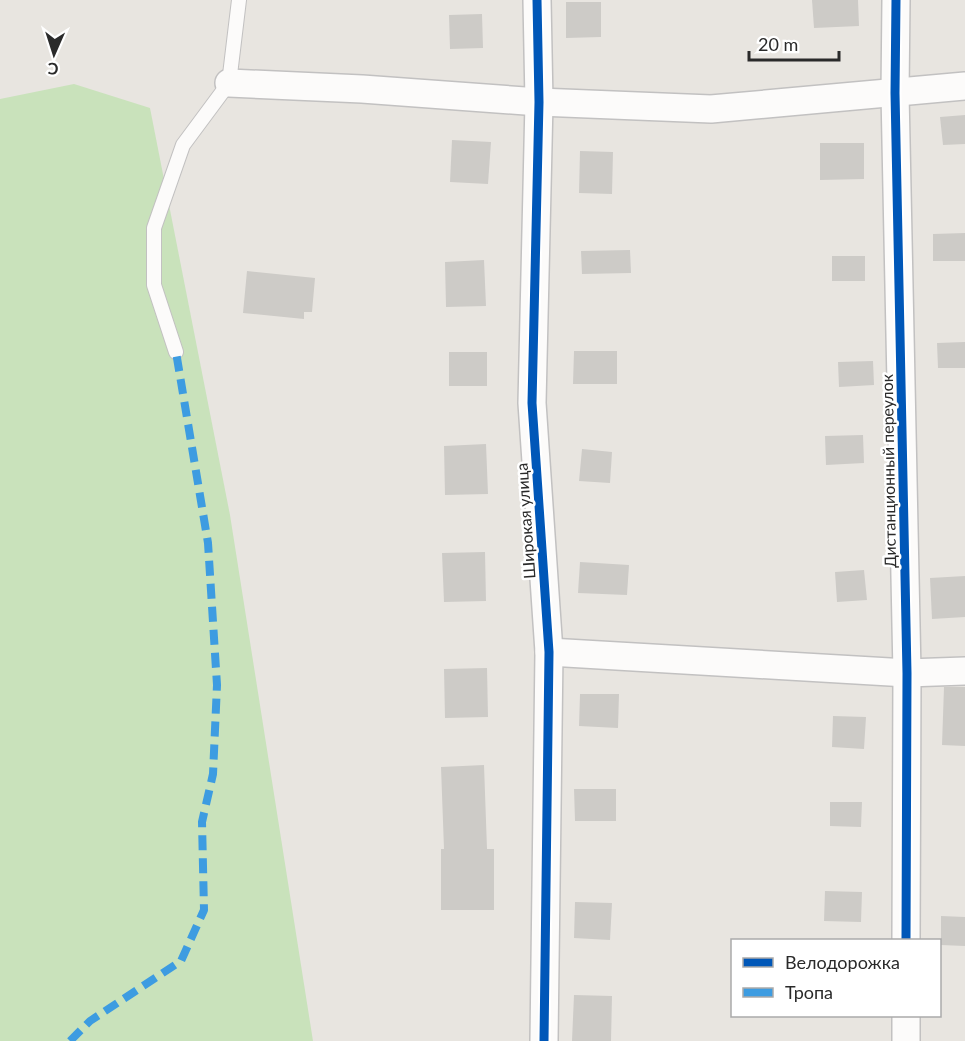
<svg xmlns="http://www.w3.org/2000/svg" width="965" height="1041" viewBox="0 0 965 1041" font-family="Lato,sans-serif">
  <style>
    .green { fill: #c9e2bb }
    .building { fill: #cdcbc7 }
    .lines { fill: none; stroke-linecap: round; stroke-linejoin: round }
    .service-casing { stroke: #c2c1c1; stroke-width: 16 }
    .minor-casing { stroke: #c2c1c1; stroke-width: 30 }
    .service { stroke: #fcfbfa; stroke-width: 14 }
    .minor { stroke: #fcfbfa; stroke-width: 27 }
    .quiet { stroke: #3d9ce1; stroke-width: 8; stroke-dasharray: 15 8; stroke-linecap: butt }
    .cycleway-casing { stroke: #fff; stroke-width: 13 }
    .cycleway { stroke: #0057b8; stroke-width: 9 }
    .labels { text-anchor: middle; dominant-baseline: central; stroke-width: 5; stroke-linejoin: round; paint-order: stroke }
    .street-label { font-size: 16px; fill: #2a2a2a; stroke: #fff }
  </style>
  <rect width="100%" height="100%" fill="#e8e5e0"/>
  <path class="green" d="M74,84l76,24 80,407 83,526h-313v-942z"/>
  <g class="building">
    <path d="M812,0h46l1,26 -45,2z"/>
    <path d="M566,2h35v35l-35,1z"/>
    <path d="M482,14l1,34 -33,1 -1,-34z"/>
    <path d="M965,115v29l-22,1 -3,-28z"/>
    <path d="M452,140l39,2 -3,42 -38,-2z"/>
    <path d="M820,143h44v36l-44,1z"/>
    <path d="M580,151l33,1 -1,42 -33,-1z"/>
    <path d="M965,233v28h-32v-27z"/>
    <path d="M630,250l1,23 -49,1 -1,-23z"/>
    <rect x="832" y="256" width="33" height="25"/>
    <path d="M484,260l2,46 -40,1 -1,-45z"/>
    <path d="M247,271l68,7 -3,34h-8v7l-61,-6z"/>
    <path d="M965,342v26h-27l-1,-25z"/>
    <path d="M574,351h43v33h-44z"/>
    <rect x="449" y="352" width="38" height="34"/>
    <path d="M873,361l1,24 -35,2 -1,-25z"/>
    <path d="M863,435l1,28 -38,2 -1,-29z"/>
    <path d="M486,444l2,50 -43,1 -1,-49z"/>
    <path d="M582,449l30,3 -2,31 -31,-2z"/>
    <path d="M485,552l1,49 -42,1 -2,-49z"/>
    <path d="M580,562l49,3 -2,30 -49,-2z"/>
    <path d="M864,570l3,30 -30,2 -2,-30z"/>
    <path d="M965,576v41l-33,2 -2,-41z"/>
    <path d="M487,668l1,49 -43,1 -1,-49z"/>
    <path d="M944,687h21v59l-23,-1z"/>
    <path d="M580,694h39l-1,34 -39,-2z"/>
    <path d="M833,716l33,1 -2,32 -32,-2z"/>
    <path d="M484,765l3,84h7v61h-53v-61h3l-3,-82z"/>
    <path d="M574,789h42v32h-41z"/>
    <path d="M830,802h32l-1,25 -31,-1z"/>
    <path d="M825,891l37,1 -1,30 -37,-1z"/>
    <path d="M575,902l37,1 -2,37 -36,-2z"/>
    <path d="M941,916l24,1v29l-24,-1z"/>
    <path d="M574,995l38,1 -1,45h-39z"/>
  </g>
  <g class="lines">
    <defs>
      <path id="service" d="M176,352l-22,-67v-57l29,-83 46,-62 10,-83"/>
      <g id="minor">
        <path d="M537,0l2,102 -7,301 17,249 -5,389"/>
        <path d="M896,0l-1,93 12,580 -1,267"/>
        <path d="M229,83l133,6 177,13 172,7 254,-23"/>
        <path d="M549,652l358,21 58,-2"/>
        <path d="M906,1041v-25"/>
      </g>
    </defs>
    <use href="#service" class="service-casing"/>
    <use href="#minor" class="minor-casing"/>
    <use href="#service" class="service"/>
    <use href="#minor" class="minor"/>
    <path class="quiet" d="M70,1041l20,-20 91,-60 23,-51 -2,-88 11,-48 4,-89 -9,-142 -32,-191"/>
    <defs>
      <g id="cycleway">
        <path d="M537,0l2,102 -7,301 17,249 -5,389"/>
        <path d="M896,0l-1,93 12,580 -1,267"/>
      </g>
    </defs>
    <use href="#cycleway" class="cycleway-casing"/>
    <use href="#cycleway" class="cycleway"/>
  </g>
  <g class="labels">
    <g class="street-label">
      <text transform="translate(888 471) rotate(-91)">Дистанционный переулок</text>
      <text transform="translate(525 521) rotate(-94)">Широкая улица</text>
    </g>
  </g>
  <rect x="731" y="939" width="210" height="78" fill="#ffffff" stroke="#aaaaaa" stroke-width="1.5"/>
  <rect x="743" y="958" width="30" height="9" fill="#0057b8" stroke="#aaaaaa" stroke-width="1.5"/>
  <text x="785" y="969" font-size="18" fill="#2a2a2a">Велодорожка</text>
  <rect x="743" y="988" width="30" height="9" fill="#3d9ce1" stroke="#aaaaaa" stroke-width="1.5"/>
  <text x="785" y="999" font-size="18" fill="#2a2a2a">Тропа</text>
  <g transform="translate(54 54) rotate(183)" stroke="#ffffff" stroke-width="4.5" paint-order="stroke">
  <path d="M0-4.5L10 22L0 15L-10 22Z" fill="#2a2a2a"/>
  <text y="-9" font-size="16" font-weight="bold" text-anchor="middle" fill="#2a2a2a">С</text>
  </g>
  <path d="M749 51v9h90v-9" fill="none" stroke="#2a2a2a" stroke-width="3"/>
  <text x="758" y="51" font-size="18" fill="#2a2a2a" stroke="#ffffff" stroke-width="4.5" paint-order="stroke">20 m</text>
</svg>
